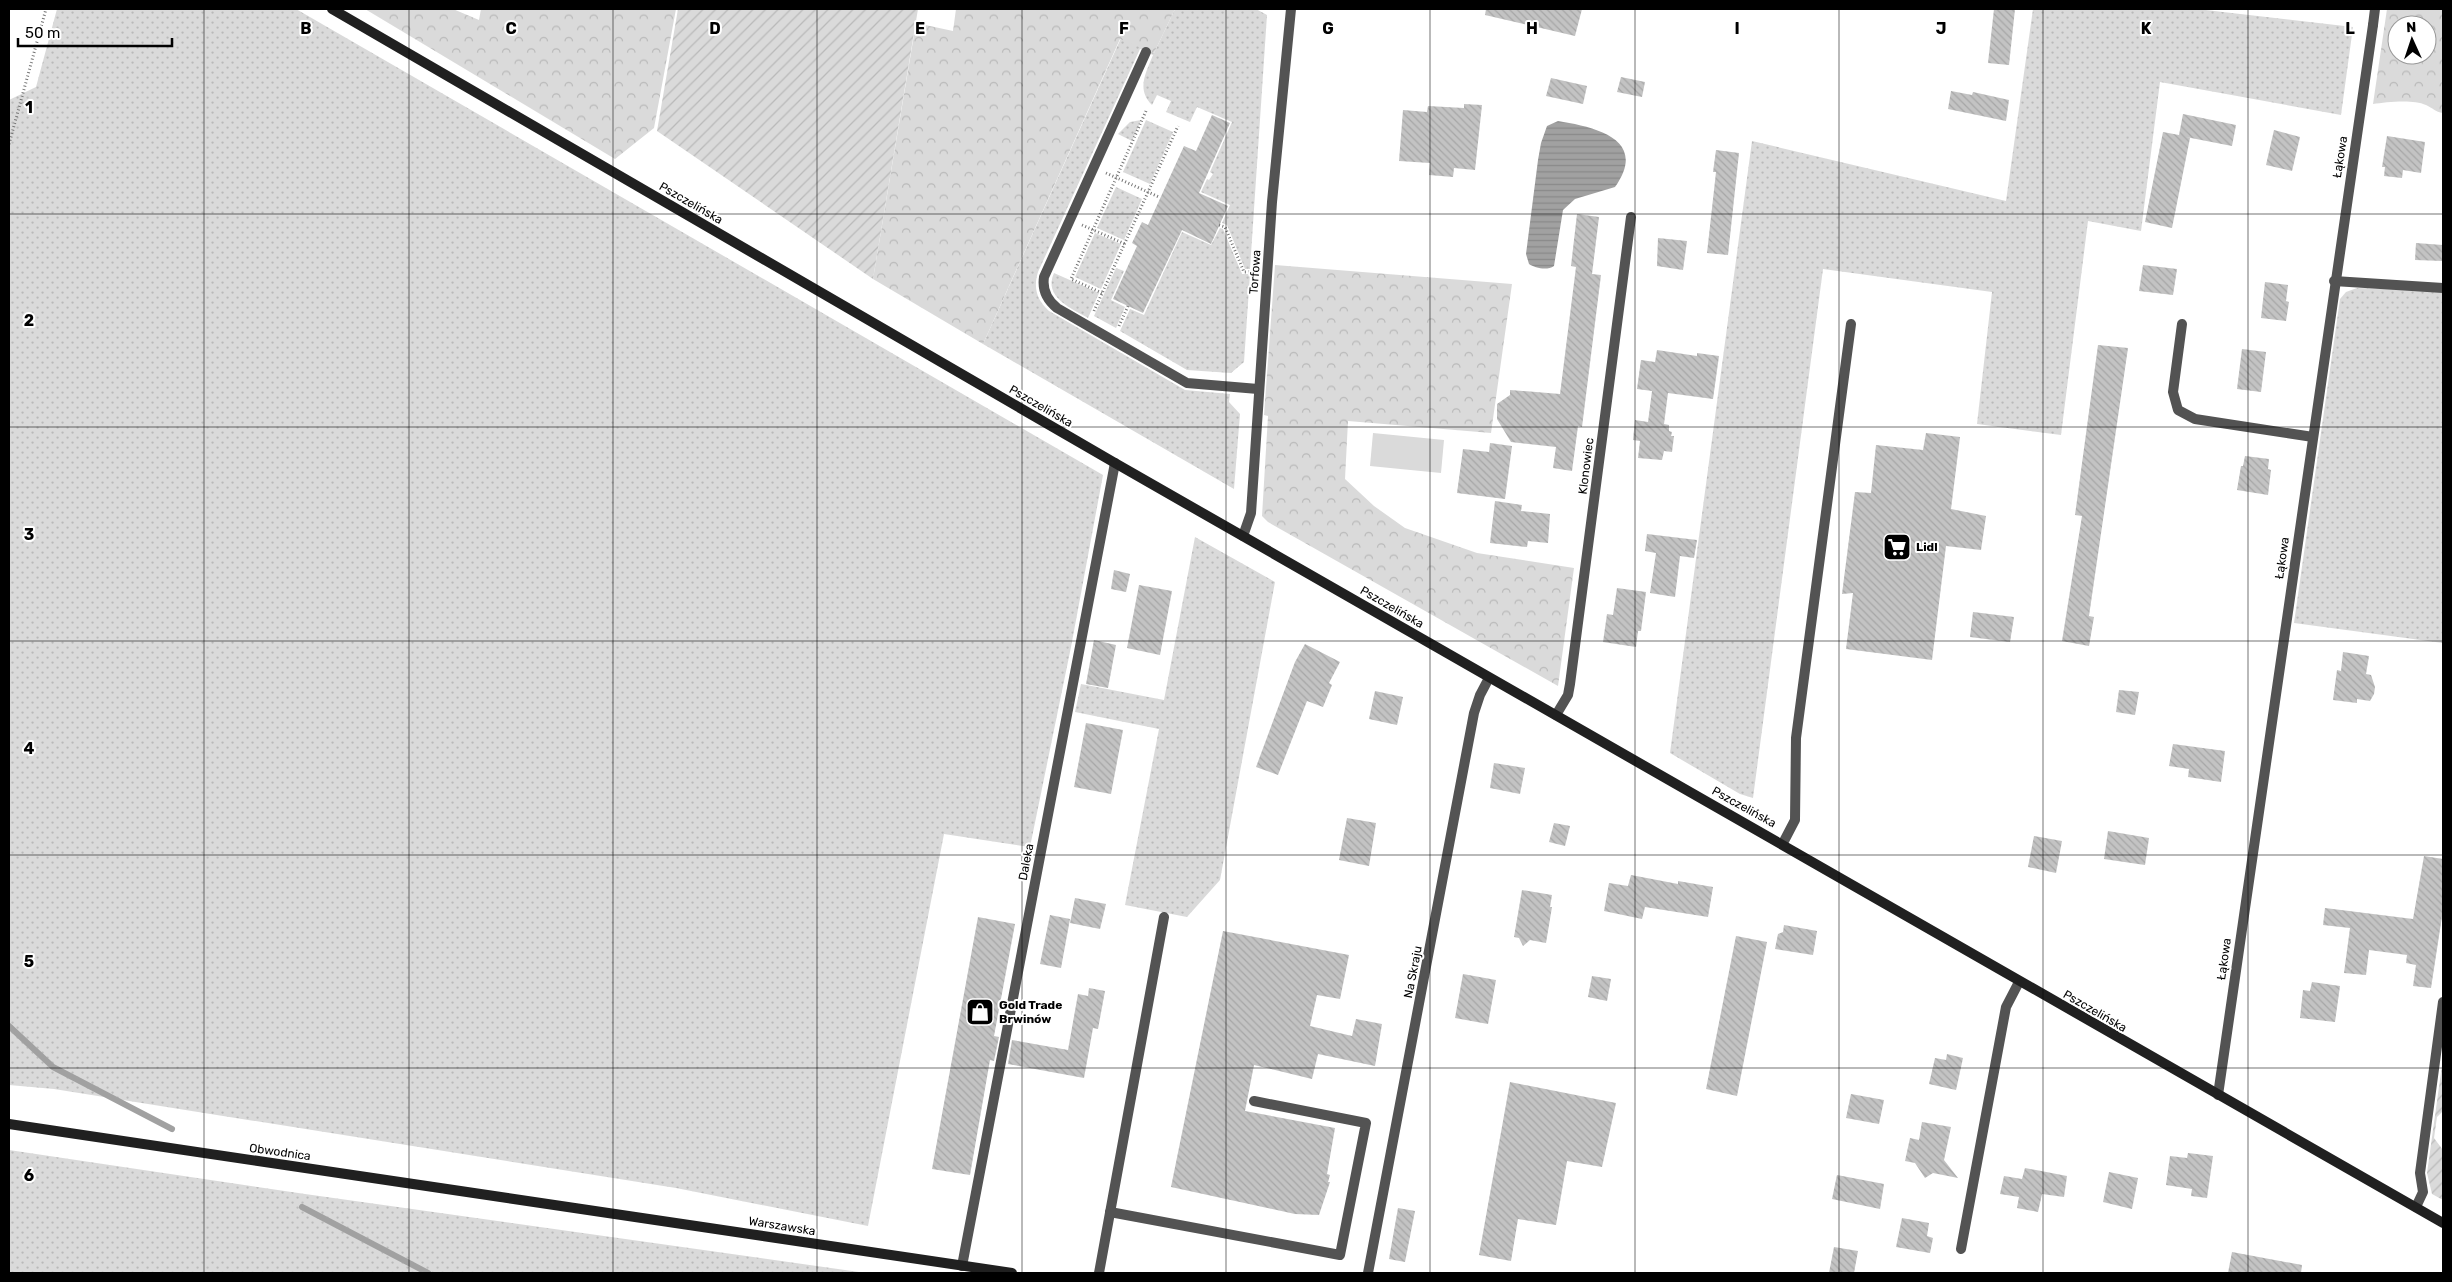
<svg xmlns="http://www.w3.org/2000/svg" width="2452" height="1282" viewBox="0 0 2452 1282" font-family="Rubik,sans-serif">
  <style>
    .grass { fill: url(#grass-dots) }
    .forest { fill: url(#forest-crowns); fill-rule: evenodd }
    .garden { fill: url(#garden-furrows) }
    .pitch { fill: #dadada }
    .water { fill: url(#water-rules) }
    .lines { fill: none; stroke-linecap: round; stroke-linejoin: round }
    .stream { stroke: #a1a1a1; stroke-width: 6 }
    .building { fill: url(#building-back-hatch) }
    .path { stroke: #757575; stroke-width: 3; stroke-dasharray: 1 2.5; stroke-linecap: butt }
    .lane { stroke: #535353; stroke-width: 10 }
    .street { stroke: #535353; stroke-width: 10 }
    .secondary { stroke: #202020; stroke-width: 10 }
    .grid { fill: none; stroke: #000; stroke-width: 1; stroke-opacity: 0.55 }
    .labels { text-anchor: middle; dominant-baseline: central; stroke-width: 4; stroke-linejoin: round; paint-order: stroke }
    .street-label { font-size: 12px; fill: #000; stroke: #fff }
    .poi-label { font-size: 12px; font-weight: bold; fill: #000; stroke: #fff; text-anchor: start }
    .grid-label { font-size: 16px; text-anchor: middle; font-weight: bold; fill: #000; stroke: #fff; stroke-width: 4; stroke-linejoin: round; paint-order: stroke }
  </style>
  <defs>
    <pattern id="grass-dots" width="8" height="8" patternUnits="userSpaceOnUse" patternTransform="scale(1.25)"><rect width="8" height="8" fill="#dadada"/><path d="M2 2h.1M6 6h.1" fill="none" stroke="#b9b9b9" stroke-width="1.8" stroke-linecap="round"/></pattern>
    <pattern id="forest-crowns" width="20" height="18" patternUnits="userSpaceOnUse" patternTransform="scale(1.25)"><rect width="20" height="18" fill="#dadada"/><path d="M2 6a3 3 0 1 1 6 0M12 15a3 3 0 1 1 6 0" fill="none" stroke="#b9b9b9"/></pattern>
    <pattern id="garden-furrows" width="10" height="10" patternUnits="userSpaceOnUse" patternTransform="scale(1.25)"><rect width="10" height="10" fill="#dadada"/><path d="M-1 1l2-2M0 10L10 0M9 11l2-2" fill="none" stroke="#b9b9b9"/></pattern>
    <pattern id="water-rules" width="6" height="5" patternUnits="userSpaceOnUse" patternTransform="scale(1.25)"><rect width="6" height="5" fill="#a1a1a1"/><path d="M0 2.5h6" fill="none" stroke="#898989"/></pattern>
    <pattern id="building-back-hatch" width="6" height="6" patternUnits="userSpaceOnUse" patternTransform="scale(1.25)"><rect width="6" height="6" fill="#c3c3c3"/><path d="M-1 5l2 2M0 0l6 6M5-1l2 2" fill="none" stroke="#a6a6a6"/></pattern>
  </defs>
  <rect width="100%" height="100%" fill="#fff"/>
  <g class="grass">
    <path d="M57,9h239l807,466 -32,172 -41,200 -86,-13 -76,392 -192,-38 -622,-99 -45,-4v-985l27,-13z"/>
    <path d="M1175,9h81l11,6 -17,254h-5l-18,-44 -5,-2 8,-18 -29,-13 6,-13 2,1 4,-6 -3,-2 22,-50 -35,-15 -7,15 -24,-10 5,-11 -14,-6 -5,10c-16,-16 -6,-32 1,-50l-13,-6 -102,223c-5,16 -1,28 11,39l136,79 45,4 -1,8 11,12 -6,75 -251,-145 138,-306 33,15z"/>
    <path d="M2033,9h164l156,18 -12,88 -181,-33 -19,149 -53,-10 -27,214 -84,-11 15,-132 -169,-23 -70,529 -13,-4 -70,-41 82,-612 254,60z"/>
    <path d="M1141,120l-9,21 -14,-7 12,-12z"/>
    <path d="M1146,120l27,12 -23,52 -27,-12z"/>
    <path d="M1116,187l26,12 -18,41 -27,-12z"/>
    <path d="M1220,228l3,1 19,45h8l-6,88 -13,11 -44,-3 -67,-39 10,-22 14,6 38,-83 29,13z"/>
    <path d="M1095,233l26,11 -20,45 -26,-12z"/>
    <path d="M1116,268l8,3 -13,29 14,7 -9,21 -22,-12z"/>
    <path d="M1054,273l45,20 -11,25c-17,-10 -45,-21 -34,-45z"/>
    <path d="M2357,288l86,2v353l-149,-20 46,-324 6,-7z"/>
    <path d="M1195,537l80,45 -55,298 -33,37 -62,-12 34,-176 -84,-17 6,-28 83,16z"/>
    <path d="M9,1150l296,44 554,78 -850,1z"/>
  </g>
  <g class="forest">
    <path d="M365,9h88l26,11 2,-11h195l-22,119 -39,31z"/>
    <path d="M956,9h219l-21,44 -34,-14 -137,305 -110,-65 43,-256 37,8z"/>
    <path d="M2387,9h56v104c-8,-1 -10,-5 -17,-8 -13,-6 -39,-3 -53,-1zM2397,25h30v30h-30z"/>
    <path d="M1275,265l237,19 -21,149 -143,-12 -3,58 29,27 31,22 72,25 97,15 -16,118 -290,-164 -6,-6 6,-100 -4,-1z"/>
  </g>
  <g class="garden">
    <path d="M678,9h240l-45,270 -216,-148z"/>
    <path d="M2443,1058v53l-6,6 -3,21 9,12v50l-11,-6 -5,-21z"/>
  </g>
  <path class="pitch" d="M1373,433l71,7 -3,33 -71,-7z"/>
  <path class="water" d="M1558,121c37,6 91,18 57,66l-40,12 -12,11 -9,56c-7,5 -19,2 -25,-2l-3,-10 12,-94 3,-17 6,-17z"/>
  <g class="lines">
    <g class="stream">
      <path d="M9,1026l44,41 119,62"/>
      <path d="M302,1207l126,66"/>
    </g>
  </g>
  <g class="building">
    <path d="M1486,9h96l-7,27 -90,-21z"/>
    <path d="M1994,9h21l-6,56 -21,-2z"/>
    <path d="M1621,77l24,5 -3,15 -25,-5z"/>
    <path d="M1551,78l36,8 -4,18 -37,-8z"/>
    <path d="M1951,91l21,4 1,-3 36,8 -3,21 -58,-12z"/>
    <path d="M1464,104l18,1 -7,65 -21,-2 -1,9 -24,-2 1,-12 -31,-2 4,-51 24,2 1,-6 36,2z"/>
    <path d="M2183,114l53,11 -4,21 -46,-9 4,1 -18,90 -27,-6 18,-90 16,3z"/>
    <path d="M1212,115l18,8 -31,70 29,13 -17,38 -29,-14 -39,83 -30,-14 24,-53 -5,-3 10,-21 6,3 36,-79 12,5z"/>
    <path d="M2274,130l26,7 -8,34 -26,-6z"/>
    <path d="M2387,136l38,6 -4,31 -18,-3 -1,8 -18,-2 1,-9h-3z"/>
    <path d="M1716,150l23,3 -11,102 -21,-2 9,-81h-3z"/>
    <path d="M1577,214l22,3 -7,57 9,1 -19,152 -4,-1 -6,45 -19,-3 3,-21 -45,-5 -14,-23v-15l13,-9v-5l50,4 16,-127 -5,-1z"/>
    <path d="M1658,238l29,3 -4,29 -26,-4z"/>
    <path d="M2416,243l27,2v16l-28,-1z"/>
    <path d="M2143,265l34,4 -4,26 -34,-4z"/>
    <path d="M2265,282l23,3 -2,16 3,1 -3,19 -25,-3z"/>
    <path d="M2098,345l30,3 -39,268 5,1 -5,29 -27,-5 20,-125 -7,-1z"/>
    <path d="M2242,349l24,3 -5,40 -24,-3z"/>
    <path d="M1657,350l40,6v-3l22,3 -6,43 -45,-6 -4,31 5,1v6l3,1 -1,4h3l-2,16 -8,-1 -2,9 -24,-2 2,-17 -7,-1 2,-20 13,2 4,-31 -15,-2 4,-29 14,2z"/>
    <path d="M1926,433l34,4 -9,72 35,7 -5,34 -35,-4 -14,114 -86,-11 7,-56 -11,1 13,-102 16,1 5,-48 47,5z"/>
    <path d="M1490,443l22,3 -7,53 -48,-6 6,-44 26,3z"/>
    <path d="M2245,456l24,3 -1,10 3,1 -3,25 -31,-5 4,-24h2z"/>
    <path d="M1495,501l27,4 -1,6 29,3 -2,29 -20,-2 -1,6 -37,-4z"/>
    <path d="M1647,534l50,6 -3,18 -14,-2 -5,41 -25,-4 6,-40 -11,-2z"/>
    <path d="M1114,570l16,4 -4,18 -15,-3z"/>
    <path d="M1139,585l33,6 -12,64 -33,-7z"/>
    <path d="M1617,588l29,4 -5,39h-3l-2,16 -33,-5 4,-28 6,1z"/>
    <path d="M1973,612l41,5 -4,25 -40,-5z"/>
    <path d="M1094,640l22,5 -8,43 -22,-4z"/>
    <path d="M1305,644l35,18 -11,21 3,2 -9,22 -16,-6 -29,74 -22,-8 39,-105z"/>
    <path d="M2343,652l26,4 -3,18 5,1 4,12 -1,7 -4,7 -13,-2v4l-24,-3 4,-30 4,1z"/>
    <path d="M2119,690l20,2 -4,23 -19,-3z"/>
    <path d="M1375,691l28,6 -6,28 -28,-6z"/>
    <path d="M1086,723l37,7 -12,64 -37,-7z"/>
    <path d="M2173,744l52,7 -4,31 -33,-5 1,-8 -20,-3z"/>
    <path d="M1494,763l31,5 -5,26 -30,-6z"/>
    <path d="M1347,818l29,5 -7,43 -30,-6z"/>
    <path d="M1554,823l16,3 -5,20 -16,-4z"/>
    <path d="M2108,831l41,7 -4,27 -41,-6z"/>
    <path d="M2034,836l28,5 -6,32 -28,-6z"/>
    <path d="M2424,856l19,3v51l-12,78 -18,-2 3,-21 -10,-2 1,-8 -38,-5 -3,25 -22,-2 6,-45 -27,-3 2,-17 88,11z"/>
    <path d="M1631,875l47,9v-3l35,6 -5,30 -63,-10 -3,12 -38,-8 5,-28 19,3z"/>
    <path d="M1522,890l30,5 -2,12h2l-6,36 -16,-3 -7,6 -4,-8 -5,-1z"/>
    <path d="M1075,898l31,6 -6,25 -30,-6z"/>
    <path d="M1050,915l20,4 -9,49 -21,-4z"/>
    <path d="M978,917l37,7 -21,112 5,1 -5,24 -4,-1 -20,115 -38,-6z"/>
    <path d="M1784,925l33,6 -4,24 -38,-6 3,-15 5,-2z"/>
    <path d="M1223,931l126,24 -9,44 -23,-4 -7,31 42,10 4,-17 26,5 -7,42 -57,-12 -6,25 -58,-14 -9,46 90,17 -8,46 3,1 -2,7h2l-11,33 -24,-1 -124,-27z"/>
    <path d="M1736,936l31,6 -30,154 -31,-7z"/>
    <path d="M1463,974l33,6 -8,44 -33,-6z"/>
    <path d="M1592,976l19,3 -4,22 -19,-4z"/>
    <path d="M2312,982l28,4 -5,36 -35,-4 3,-28 7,1z"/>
    <path d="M1089,988l16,3 -7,38 -5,-1 -9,50 -76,-14 4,-24 56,10 10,-56 10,2z"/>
    <path d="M1947,1054l16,4 -7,32 -27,-6 6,-26 11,2z"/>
    <path d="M1510,1082l106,21 -14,64 -35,-6 -11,64 -38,-6 -7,42 -32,-6z"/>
    <path d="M1851,1094l33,6 -5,24 -33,-6z"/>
    <path d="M1922,1122l29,5 -7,33 14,18 -25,-5 -8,5 -10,-15 -10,-2 5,-23 9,2z"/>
    <path d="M2188,1153l25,3 -6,42 -16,-2 1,-7 -26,-4 4,-29 17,2z"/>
    <path d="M2025,1168l42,8 -3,21 -22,-3 -4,18 -21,-4 2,-11 -19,-3 4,-18 18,3z"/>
    <path d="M2109,1172l29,6 -6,31 -29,-7z"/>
    <path d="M1837,1175l47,9 -4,25 -48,-10z"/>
    <path d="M1398,1208l17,3 -10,51 -16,-3z"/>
    <path d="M1902,1218l27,5 -2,13 6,2 -3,15 -34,-6z"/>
    <path d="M1834,1247l24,4 -4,22h-25z"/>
    <path d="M2232,1252l70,13 -1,8h-73z"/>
  </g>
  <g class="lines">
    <g class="path">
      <path d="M9,144l37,-135"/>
      <path d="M1106,173l53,24"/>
      <path d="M1082,225l43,19"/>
      <path d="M1219,225l6,2 19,45h8"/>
      <path d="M1102,293l-31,-14 75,-168"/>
      <path d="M1094,311l84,-185"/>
      <path d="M1119,326l9,-20"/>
    </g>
    <g class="lane">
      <path d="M2373,25l2,-16"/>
      <path d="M1146,52l-102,225c-2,13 3,23 13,31l130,75 71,6"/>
      <path d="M2334,281l109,7"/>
      <path d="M2182,324l-9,68 5,18 17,9 118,18"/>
      <path d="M1783,843l12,-23 1,-82 55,-414"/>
      <path d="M2416,1207l7,-15 -3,-19 23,-171"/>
      <path d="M1110,1212l230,43 26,-132 -112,-22"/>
      <path d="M1961,1249l45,-242 13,-25"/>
      <path d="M1099,1273l65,-356"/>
    </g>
    <g class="street">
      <path d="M1243,536l8,-23 21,-311 19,-193"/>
      <path d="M1556,715l12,-20 2,-11 61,-467"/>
      <path d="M2218,1095l155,-1070"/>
      <path d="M962,1266l153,-803"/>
      <path d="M1368,1273l106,-560 6,-18 9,-17"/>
    </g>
    <g class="secondary">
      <path d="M332,9l783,454 1328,760"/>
      <path d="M9,1124l1003,149"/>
    </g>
  </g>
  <path class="grid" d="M204,9v1264M409,9v1264M613,9v1264M817,9v1264M1022,9v1264M1226,9v1264M1430,9v1264M1635,9v1264M1839,9v1264M2043,9v1264M2248,9v1264M9,214h2434M9,427h2434M9,641h2434M9,855h2434M9,1068h2434"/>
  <defs>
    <symbol id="supermarket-square" viewBox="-11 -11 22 22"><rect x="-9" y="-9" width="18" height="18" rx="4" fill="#000" stroke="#fff"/><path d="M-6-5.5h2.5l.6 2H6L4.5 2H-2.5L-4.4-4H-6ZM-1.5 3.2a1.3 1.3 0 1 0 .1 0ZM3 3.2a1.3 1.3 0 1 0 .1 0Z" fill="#fff"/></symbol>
    <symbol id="shop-square" viewBox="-11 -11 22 22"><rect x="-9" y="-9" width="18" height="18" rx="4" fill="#000" stroke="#fff"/><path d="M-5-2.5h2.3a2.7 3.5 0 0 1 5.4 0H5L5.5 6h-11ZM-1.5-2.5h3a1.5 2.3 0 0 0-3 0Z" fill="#fff"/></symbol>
  </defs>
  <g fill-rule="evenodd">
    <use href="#supermarket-square" x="1881" y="531" width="32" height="32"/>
    <use href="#shop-square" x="964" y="996" width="32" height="32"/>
  </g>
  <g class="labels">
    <g class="street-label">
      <text transform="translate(2340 157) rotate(-81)">Łąkowa</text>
      <text transform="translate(691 203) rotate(30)">Pszczelińska</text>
      <text transform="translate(1255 272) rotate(-86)">Torfowa</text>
      <text transform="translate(1041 406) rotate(30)">Pszczelińska</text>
      <text transform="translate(1586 466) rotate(-83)">Klonowiec</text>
      <text transform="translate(2282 558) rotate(-82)">Łąkowa</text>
      <text transform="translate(1392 607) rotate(30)">Pszczelińska</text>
      <text transform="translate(1744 807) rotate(29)">Pszczelińska</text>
      <text transform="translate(1026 862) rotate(-79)">Daleka</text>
      <text transform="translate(2224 959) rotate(-82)">Łąkowa</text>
      <text transform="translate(1413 972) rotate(-79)">Na Skraju</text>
      <text transform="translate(2095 1011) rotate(30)">Pszczelińska</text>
      <text transform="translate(280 1152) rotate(8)">Obwodnica</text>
      <text transform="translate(782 1226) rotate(9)">Warszawska</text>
    </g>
    <g class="poi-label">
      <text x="1916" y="547">Lidl</text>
      <text x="999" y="1005">Gold Trade<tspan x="999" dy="14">Brwinów</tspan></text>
    </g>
  </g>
  <g class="grid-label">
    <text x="306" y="34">B</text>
    <text x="511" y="34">C</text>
    <text x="715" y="34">D</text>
    <text x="920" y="34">E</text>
    <text x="1124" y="34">F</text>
    <text x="1328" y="34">G</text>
    <text x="1532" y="34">H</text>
    <text x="1737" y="34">I</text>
    <text x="1941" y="34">J</text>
    <text x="2146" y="34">K</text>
    <text x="2350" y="34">L</text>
    <text x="29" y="113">1</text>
    <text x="29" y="326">2</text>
    <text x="29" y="540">3</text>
    <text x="29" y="754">4</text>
    <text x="29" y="967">5</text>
    <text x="29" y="1181">6</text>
  </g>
  <rect width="2452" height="1282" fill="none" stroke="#000000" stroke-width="20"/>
  <g transform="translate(2412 40) rotate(357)"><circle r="24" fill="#ffffff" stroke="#999999"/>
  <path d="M0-4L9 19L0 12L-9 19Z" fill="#000000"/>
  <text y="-8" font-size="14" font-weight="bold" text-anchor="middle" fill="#000000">N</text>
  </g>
  <path d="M18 38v8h154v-8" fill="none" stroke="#000000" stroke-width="2.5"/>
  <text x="25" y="38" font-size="15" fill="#000000" stroke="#ffffff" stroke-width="4" paint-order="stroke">50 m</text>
</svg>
